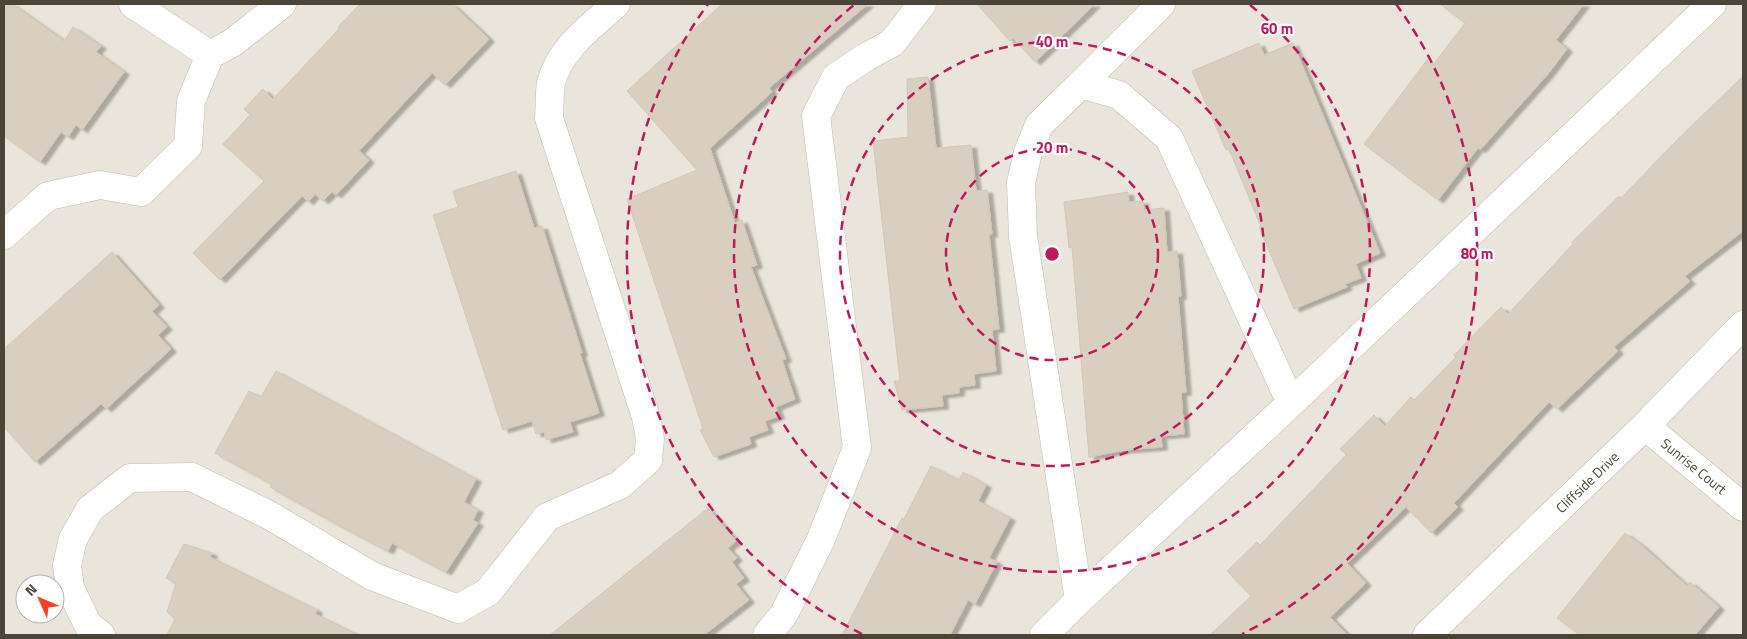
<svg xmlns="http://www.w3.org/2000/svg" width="1747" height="639" viewBox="0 0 1747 639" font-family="'Titillium Web',sans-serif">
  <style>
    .residential { fill: #eae5da; fill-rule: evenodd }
    .building { fill: #d8cfc1; stroke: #d3c7b4; filter: url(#shadow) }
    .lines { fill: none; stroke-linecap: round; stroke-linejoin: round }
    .minor-casing { stroke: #c2bbae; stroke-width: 29 }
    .minor { stroke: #fff; stroke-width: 28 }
    .ring { fill: none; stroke: #c2185b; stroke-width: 2.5; stroke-dasharray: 9 6 }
    .labels { text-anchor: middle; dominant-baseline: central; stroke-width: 4.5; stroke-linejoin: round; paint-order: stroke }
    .street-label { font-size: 14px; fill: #4b4439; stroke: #fff }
    .centre { fill: #c2185b; stroke: #fff; stroke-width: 2.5 }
    .ring-label { font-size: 15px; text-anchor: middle; font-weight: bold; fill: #c2185b; stroke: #fff; stroke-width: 4.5; stroke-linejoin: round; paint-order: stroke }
  </style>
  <defs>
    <filter id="shadow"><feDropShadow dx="5.5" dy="3" stdDeviation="1" flood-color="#0004"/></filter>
  </defs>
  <rect width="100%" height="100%" fill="#f6f3ec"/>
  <path class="residential" d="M4,4h1739v631h-1739zM25,584h30v30h-30z"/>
  <g class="building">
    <path d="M4,4h8l52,37 9,-14 28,19 -5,6 28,20 -42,58 -6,-5 -8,12 -7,-5 -21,30 -36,-26z"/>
    <path d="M360,4h92l37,35 -44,46 -13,-12 -73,78 10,9 -33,35 -4,-3 -9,9 -8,-7 -7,8 -6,-6 -82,84 -27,-27 71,-72 -41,-37 27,-29 -6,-6 19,-20 10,10 66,-70 -1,-2z"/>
    <path d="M722,4h146l-99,84 3,4 -62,56 25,75 7,-3 15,45 -6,2 35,92 -4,1 13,39 -19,8 3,9 -14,5 3,9 -19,7 2,7 -37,13 -14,-27 3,-1 -76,-230 70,-29 -70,-79z"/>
    <path d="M977,4h118l-60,58 -22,-24 -3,3z"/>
    <path d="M1440,4h144l-28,36 11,9 -19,25 -68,76 -2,-2 -40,52 -74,-56 63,-84 6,5 32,-42z"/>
    <path d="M1259,43l5,12 29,-12 87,210 -24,11 5,14 -16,6 2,3 -53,22 -35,-82h2l-32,-78 -3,1 -34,-79z"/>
    <path d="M1743,76v155l-58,45 5,5 -76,66 4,4 -61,58 -8,-7 -95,101 4,4 -27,26 -25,-26 -59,56 19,20 -36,34 18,18h-138l41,-39 -24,-25 30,-29 3,3 86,-90 -6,-6 34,-34 11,11 26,-29 3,3 42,-43 -2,-2 47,-48 7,7 65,-70 -1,-2 47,-46 2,2 54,-56z"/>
    <path d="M928,77l8,71 35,-3 5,46 11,-1 5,44h-3l10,95 -7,1 4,41 -22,3 1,11 -16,2v6l-17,2 1,11 -41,4 -8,-29h6l-27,-240 35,-4 -1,-58z"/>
    <path d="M516,171l18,57 8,-2 40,127 -2,1 19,59 -29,9 3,10 -27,8 -2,-8 -8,2 -4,-13 -29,9 -70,-215 25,-8 -5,-16z"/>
    <path d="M1128,192l1,10 14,-1 1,9 20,-2 3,44 10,-1 4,45 -3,1 8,95 -5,1 3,41 -23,2 1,11 -37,3 -36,7 -17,-210 -3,1 -5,-46z"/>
    <path d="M112,252l47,53 -7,6 15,16 -9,8 13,14 -65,60 -5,-5 -66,58 -31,-35v-78z"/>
    <path d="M276,371l200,108 -12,23 14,8 -5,10 5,3 -32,49 -54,-29 -4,8 -51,-27 -67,-37 2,-3 -57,-31 34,-62 12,6z"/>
    <path d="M931,466l28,14 4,-8 23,13 -8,16 32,17 -21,40 8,4 -22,42 -7,-4 -18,35h-108l60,-117 2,1z"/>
    <path d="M708,508l28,33 -8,7 9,10 -5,4 12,16 -8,6 13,16 -45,35h-154z"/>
    <path d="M1625,533l15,11 47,42 3,-4 29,25 -24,28h-115l-23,-17z"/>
    <path d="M184,544l28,9 -2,4 107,53 -2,4 44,21h-192l8,-16 -8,-7 9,-29 -10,-5z"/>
  </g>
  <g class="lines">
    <defs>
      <g id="minor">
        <path d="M133,4l77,51"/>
        <path d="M1081,84l80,-80"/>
        <path d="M4,235l44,-39 52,-11 41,7 47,-46 3,-45 19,-46 22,-12 50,-39"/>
        <path d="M1645,426l98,81"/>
        <path d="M1079,600l212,-197 421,-399"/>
        <path d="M101,635l-13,-10 -18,-37 -3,-23 6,-26 17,-30 40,-31 62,-1 77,38 103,61 86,33 30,-17 59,-75 73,-32 28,-25 2,-21 -4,-22 -97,-299c1,-11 0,-24 2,-35 9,-35 40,-56 65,-79"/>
        <path d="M767,635l17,-21 37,-75 36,-91 -41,-332 20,-39 30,-20 26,-14 30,-39"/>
        <path d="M1044,635l35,-35 -56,-364 -2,-53 7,-31 11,-27 42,-41 38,11 50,43 122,265"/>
        <path d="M1427,635l218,-209 98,-101"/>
      </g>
    </defs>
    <use href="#minor" class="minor-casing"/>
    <use href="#minor" class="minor"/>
  </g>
  <g class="ring">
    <circle cx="1052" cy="254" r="106"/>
    <circle cx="1052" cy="254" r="212"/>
    <path d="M1250 5A318 318 0 1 1 854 5"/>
    <path d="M862 634A425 425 0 0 1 708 4M1396 4A425 425 0 0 1 1242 634"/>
  </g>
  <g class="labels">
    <g class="street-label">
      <text transform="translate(1694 466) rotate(39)">Sunrise Court</text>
      <text transform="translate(1587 482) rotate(-44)">Cliffside Drive</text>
    </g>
  </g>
  <circle cx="1052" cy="254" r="8" class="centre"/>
  <g class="ring-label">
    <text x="1277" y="34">60 m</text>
    <text x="1052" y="47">40 m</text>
    <text x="1052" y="153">20 m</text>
    <text x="1477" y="259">80 m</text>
  </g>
  <rect width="1747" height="639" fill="none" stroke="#4b4439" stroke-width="10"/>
  <g transform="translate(40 599) rotate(315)"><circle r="24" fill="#ffffff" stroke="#b7b4b0"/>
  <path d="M0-4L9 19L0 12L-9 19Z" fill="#fc3f1d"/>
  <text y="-8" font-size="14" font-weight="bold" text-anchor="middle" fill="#4b4439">N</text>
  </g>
</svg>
